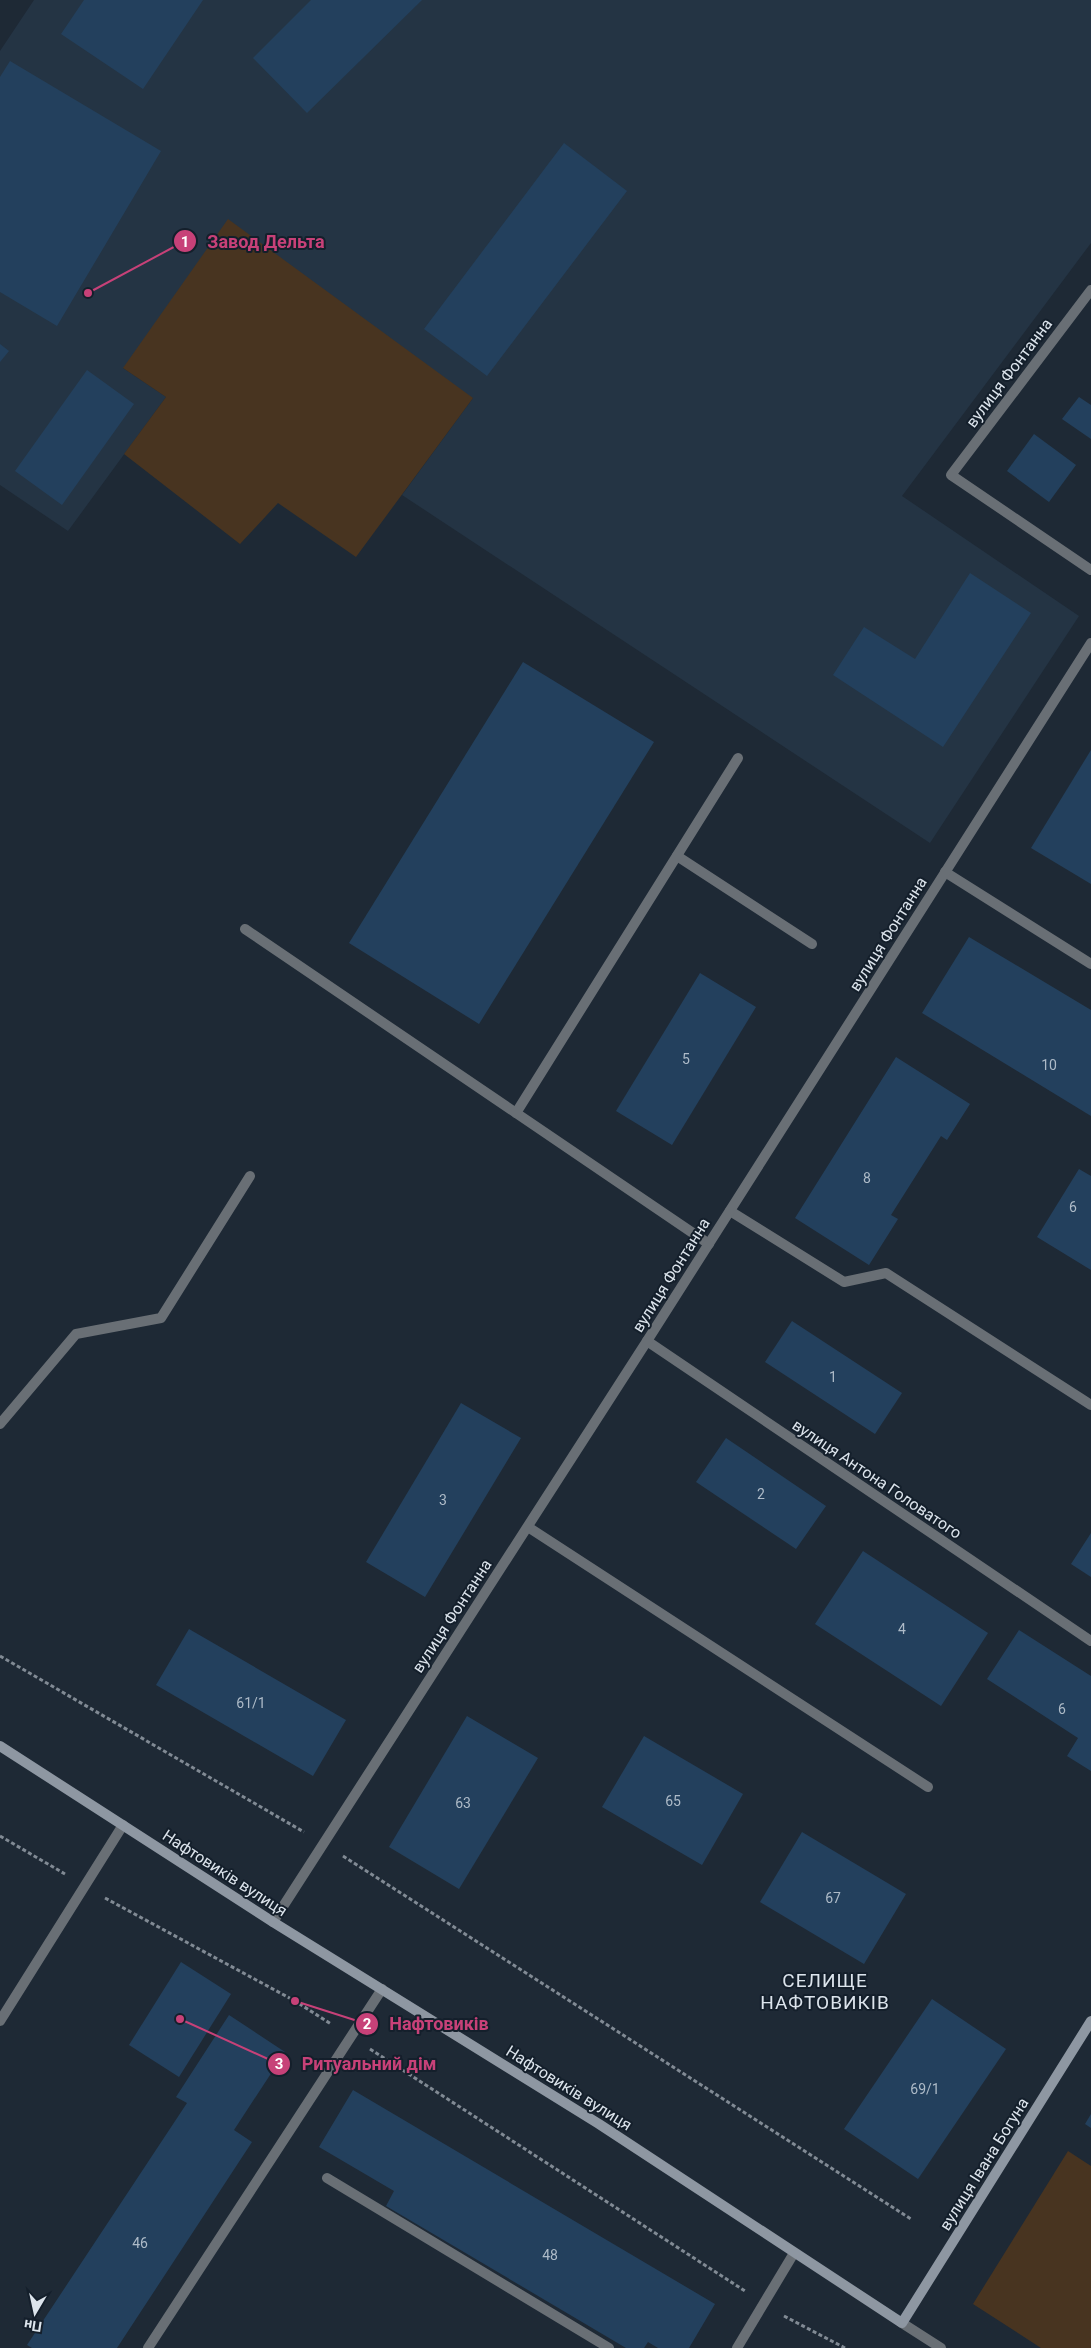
<svg xmlns="http://www.w3.org/2000/svg" width="1091" height="2348" viewBox="0 0 1091 2348" font-family="Roboto,sans-serif">
  <style>
    .built { fill: #243444 }
    .green { fill: #483420 }
    .building { fill: #23405d }
    .lines { fill: none; stroke-linecap: round; stroke-linejoin: round }
    .path { stroke: #818a94; stroke-width: 3; stroke-dasharray: 4 2.5; stroke-linecap: butt }
    .lane { stroke: #696f75; stroke-width: 10 }
    .street { stroke: #696f75; stroke-width: 10 }
    .secondary { stroke: #8e97a2; stroke-width: 10 }
    .labels { text-anchor: middle; dominant-baseline: central; stroke-width: 4; stroke-linejoin: round; paint-order: stroke }
    .number-label { font-size: 14px; fill: #aebbc8 }
    .street-label { font-size: 16px; fill: #dce4ec; stroke: #141f2b }
    .quarter-label { font-size: 19px; letter-spacing: 1px; fill: #dce4ec; stroke: #141f2b }
    .leader { fill: none; stroke: #c74178; stroke-width: 2 }
    .callout-dot { fill: #c74178; stroke: #141f2b; stroke-width: 2 }
    .mark-label { font-size: 15px; text-anchor: middle; font-weight: bold; fill: #fff }
    .callout-label { font-size: 18px; text-anchor: middle; font-weight: bold; fill: #c74178; stroke: #141f2b; stroke-width: 4; stroke-linejoin: round; paint-order: stroke }
  </style>
  <rect width="100%" height="100%" fill="#1e2935"/>
  <path class="built" d="M34,0h1057v243l-189,253 177,120 -149,227 -528,-348 71,-97 -350,-30 43,29 -98,134 -68,-46v-434z"/>
  <g class="green">
    <path d="M228,219l245,179 -117,159 -78,-54 -38,41 -116,-90 42,-57 -43,-29z"/>
    <path d="M1068,2151l23,15v182h-50l-68,-44z"/>
  </g>
  <g class="building">
    <path d="M84,0h119l-60,89 -82,-55z"/>
    <path d="M311,0h111l-115,113 -54,-55z"/>
    <path d="M10,61l151,90 -104,175 -57,-34v-215z"/>
    <path d="M564,143l63,48 -140,185 -63,-47z"/>
    <path d="M0,344l9,7 -9,11z"/>
    <path d="M87,370l47,34 -72,101 -47,-34z"/>
    <path d="M1079,397l12,8v34l-29,-20z"/>
    <path d="M1034,434l42,31 -27,37 -42,-31z"/>
    <path d="M970,573l61,40 -88,134 -110,-72 31,-48 51,32z"/>
    <path d="M523,662l131,80 -175,282 -130,-81z"/>
    <path d="M1091,750v134l-60,-36z"/>
    <path d="M969,937l122,73v106l-169,-103z"/>
    <path d="M700,973l56,34 -84,138 -56,-34z"/>
    <path d="M896,1057l74,47 -23,36 -6,-4 -50,79 7,4 -29,46 -74,-47z"/>
    <path d="M1079,1169l12,7v94l-54,-33z"/>
    <path d="M792,1321l110,72 -27,41 -110,-72z"/>
    <path d="M461,1403l60,35 -96,159 -59,-35z"/>
    <path d="M726,1438l100,68 -30,43 -100,-67z"/>
    <path d="M1091,1533v44l-20,-13z"/>
    <path d="M863,1551l125,82 -47,73 -126,-82z"/>
    <path d="M189,1629l157,91 -33,56 -157,-91z"/>
    <path d="M1019,1630l72,46v95l-24,-15 11,-18 -91,-59z"/>
    <path d="M467,1716l71,42 -79,131 -70,-42z"/>
    <path d="M644,1736l99,58 -41,71 -100,-58z"/>
    <path d="M802,1832l104,62 -42,70 -104,-62z"/>
    <path d="M181,1962l50,32 -52,83 -50,-32z"/>
    <path d="M932,1999l74,50 -88,130 -74,-50z"/>
    <path d="M229,2015l56,37 -51,78 18,12 -135,206h-85l-5,-3 160,-242 -11,-6z"/>
    <path d="M353,2090l362,214 -26,44h-31l-10,-6 -4,6h-18l-240,-142 8,-15 -75,-44z"/>
    <path d="M1091,2114v14l-6,-4z"/>
  </g>
  <g class="lines">
    <g class="path">
      <path d="M0,1656l304,176"/>
      <path d="M0,1836l65,38"/>
      <path d="M343,1856l568,363"/>
      <path d="M105,1898l190,103 36,23"/>
      <path d="M370,2049l375,242"/>
      <path d="M784,2316l61,32"/>
    </g>
    <g class="lane">
      <path d="M677,856l135,88"/>
      <path d="M245,929l464,315"/>
      <path d="M516,1113l222,-355"/>
      <path d="M730,1211l114,71 42,-9 205,132"/>
      <path d="M0,1424l76,-90 85,-16 89,-142"/>
      <path d="M528,1527l400,260"/>
      <path d="M0,2021l123,-196"/>
      <path d="M327,2178l282,170"/>
      <path d="M148,2348l234,-359"/>
      <path d="M737,2348l57,-95"/>
    </g>
    <g class="street">
      <path d="M1091,290l-140,185 140,95"/>
      <path d="M945,872l146,92"/>
      <path d="M647,1341l444,300"/>
      <path d="M273,1922l374,-581 444,-698"/>
      <path d="M902,2323l39,25"/>
    </g>
    <path class="secondary" d="M0,1746l273,176 326,202 303,199 189,-302"/>
  </g>
  <g class="labels">
    <g class="number-label">
      <text x="686" y="1059">5</text>
      <text x="1049" y="1065">10</text>
      <text x="867" y="1178">8</text>
      <text x="1073" y="1207">6</text>
      <text x="833" y="1377">1</text>
      <text x="761" y="1494">2</text>
      <text x="443" y="1500">3</text>
      <text x="902" y="1629">4</text>
      <text x="251" y="1703">61/1</text>
      <text x="1062" y="1709">6</text>
      <text x="673" y="1801">65</text>
      <text x="463" y="1803">63</text>
      <text x="833" y="1898">67</text>
      <text x="925" y="2089">69/1</text>
      <text x="140" y="2243">46</text>
      <text x="550" y="2255">48</text>
    </g>
    <g class="street-label">
      <text transform="translate(1009 373) rotate(-53)">вулиця Фонтанна</text>
      <text transform="translate(888 934) rotate(-58)">вулиця Фонтанна</text>
      <text transform="translate(671 1275) rotate(-58)">вулиця Фонтанна</text>
      <text transform="translate(877 1479) rotate(34)">вулиця Антона Головатого</text>
      <text transform="translate(452 1616) rotate(-57)">вулиця Фонтанна</text>
      <text transform="translate(225 1873) rotate(33)">Нафтовиків вулиця</text>
      <text transform="translate(569 2088) rotate(32)">Нафтовиків вулиця</text>
      <text transform="translate(984 2164) rotate(-58)">вулиця Івана Богуна</text>
    </g>
    <g class="quarter-label">
      <text x="825" y="1980">СЕЛИЩЕ<tspan x="825" dy="22">НАФТОВИКІВ</tspan></text>
    </g>
  </g>
  <path class="leader" d="M88 293L185 241M295 2001L367 2024M180 2019L279 2064"/>
  <g class="callout-dot">
    <circle cx="88" cy="293" r="5"/>
    <circle cx="295" cy="2001" r="5"/>
    <circle cx="180" cy="2019" r="5"/>
    <circle cx="185" cy="241" r="12"/>
    <circle cx="367" cy="2024" r="12"/>
    <circle cx="279" cy="2064" r="12"/>
  </g>
  <g class="mark-label">
    <text x="185" y="247">1</text>
    <text x="367" y="2029">2</text>
    <text x="279" y="2069">3</text>
  </g>
  <g class="callout-label">
    <text x="266" y="248">Завод Дельта</text>
    <text x="439" y="2030">Нафтовиків</text>
    <text x="369" y="2070">Ритуальний дім</text>
  </g>
  <g transform="translate(35 2313) rotate(189)" stroke="#141f2b" stroke-width="4" paint-order="stroke">
  <path d="M0-4L9 19L0 12L-9 19Z" fill="#dce4ec"/>
  <text y="-8" font-size="14" font-weight="bold" text-anchor="middle" fill="#dce4ec">Пн</text>
  </g>
</svg>
